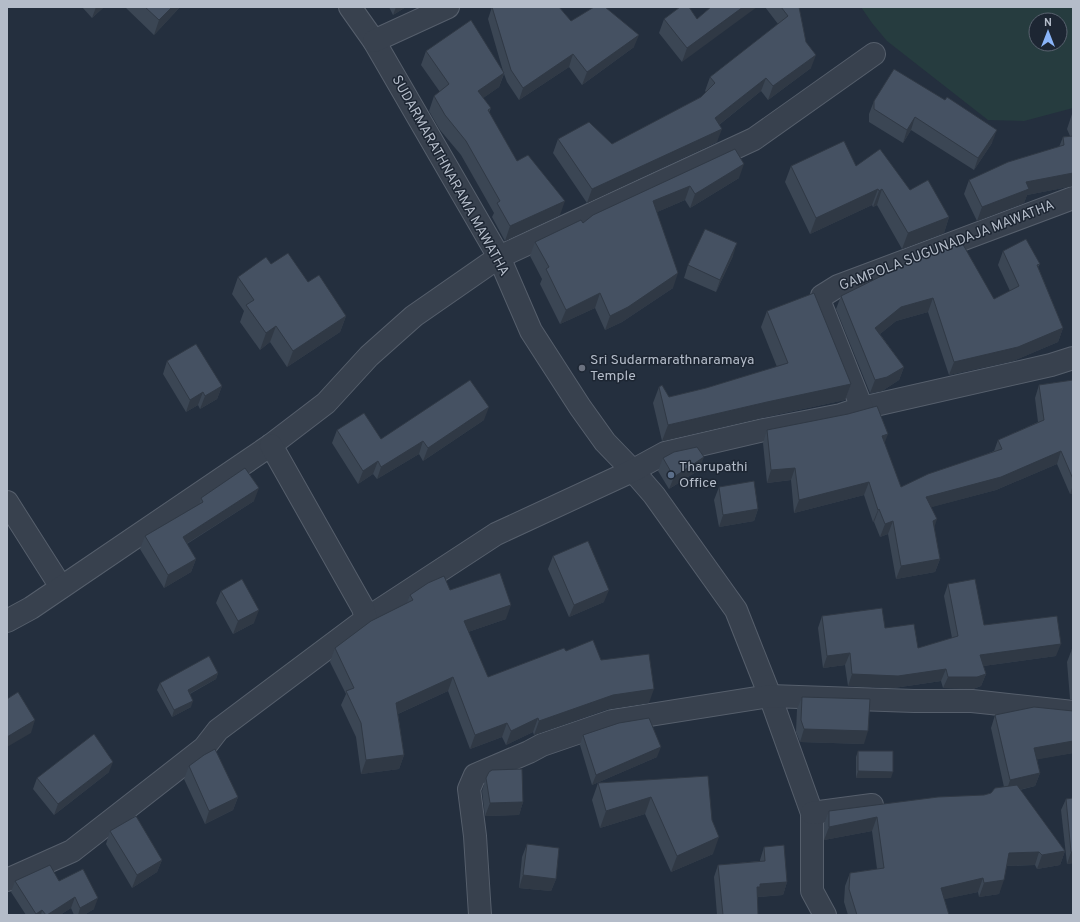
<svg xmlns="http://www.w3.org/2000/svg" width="1080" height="922" viewBox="0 0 1080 922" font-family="Overpass,sans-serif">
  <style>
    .green { fill: #263c3f; fill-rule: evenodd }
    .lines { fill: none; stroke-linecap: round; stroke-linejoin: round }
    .minor-casing { stroke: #565f6c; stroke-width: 24 }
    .minor { stroke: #38414e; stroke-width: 22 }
    .wall { fill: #3b4654 }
    .shaded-wall { fill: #303945 }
    .building { fill: #455162; stroke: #303945 }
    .worship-dot { fill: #6b7280; stroke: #1d2633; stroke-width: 1.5 }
    .service-dot { fill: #5c6f8a; stroke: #1d2633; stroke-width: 1.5 }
    .labels { text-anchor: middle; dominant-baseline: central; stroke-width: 3; stroke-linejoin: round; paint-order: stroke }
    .street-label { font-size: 14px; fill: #b4bcc9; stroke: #1d2633 }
    .poi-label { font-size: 14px; fill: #b4bcc9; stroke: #1d2633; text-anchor: start }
  </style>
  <rect width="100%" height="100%" fill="#242f3e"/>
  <path class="green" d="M861,7h212v101l-49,13 -36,-1 -101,-79 -15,-18zM1036,20h24v24h-24z"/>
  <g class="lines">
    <defs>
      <g id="minor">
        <path d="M350,7l24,34 125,216 32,74 49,76 25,35 29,30 20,23 82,115 34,86 42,117v78l13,24"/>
        <path d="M374,41l74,-34"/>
        <path d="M862,408l189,-43 22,-7"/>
        <path d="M7,502l54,85"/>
        <path d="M366,619l130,-85 136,-63 33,-18 99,-23 77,-15 21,-7 -41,-103 1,-9 16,-10 235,-88"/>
        <path d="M7,621l24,-13 240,-163 55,-42 43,-47 45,-40 85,-59 255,-118 120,-85"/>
        <path d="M812,813l60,-8"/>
        <path d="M7,880l65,-29 132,-103 14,-18 148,-111 -3,-11 -92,-163"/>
        <path d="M480,915l-5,-79 -6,-47 6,-14 54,-23 13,-7 70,-24 158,-25 144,5h58l101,11"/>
      </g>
    </defs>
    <use href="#minor" class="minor-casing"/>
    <use href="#minor" class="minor"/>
  </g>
  <g class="wall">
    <path d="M82,7h22l-12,11z"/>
    <path d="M125,7h55l-26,28z"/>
    <path d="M389,7h17l-13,8z"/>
    <path d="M492,7h67l12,14 63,26 -52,38 -13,-18 -50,33 -12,-18 -3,-8 -5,13 -16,11 8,10 -2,5 28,48 43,54 -55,26 -13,-24 2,-4 -33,-58 -21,-25 -11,-19 5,-15 6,-4 -19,-27 5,-14 77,20 -15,-52z"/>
    <path d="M711,7l-29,55 -23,-29 5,-14h33z"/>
    <path d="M765,7h34l12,61 -43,32 -7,-9 -42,34 -2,17 -130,61 -34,-50 5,-14 54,5 89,-47 5,-5 -1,-1 5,-14 68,-53z"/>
    <path d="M874,101l118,42 -18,27 -63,-40 -8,13 -34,-21v-8z"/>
    <path d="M1072,114h1v72l-46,9 -3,8 -47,18 -13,-27 5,-14 90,-33 4,-10 7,-1 -3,-7z"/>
    <path d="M735,149l4,29 -49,30 -5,-8 -28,12 16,76 -51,34 -17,8 -10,-22 -35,16 -20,-40 2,-5 -12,-23 5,-14 48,-19z"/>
    <path d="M791,166h65l54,24 39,27 -5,16 -42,16 -25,-44 -4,2 -1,-2 -62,29 -25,-52z"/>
    <path d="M1003,251l37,13 -2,3 25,61 -5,14 -45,19 -64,14 -21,-63 -32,9 -16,13 24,33 -5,13 -17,11 -12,2 -34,-84 5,-13 153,3 16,-8 -12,-26z"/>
    <path d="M733,256l-17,36 -32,-14 4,-13z"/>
    <path d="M271,264l37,18 38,34 -6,16 -53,35 -17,-25 -10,8 -20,-28 4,-11 -12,-17 6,-17z"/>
    <path d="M767,311l84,73 -6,16 -84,18 -99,23 -9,-38 6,-16 10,10 37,-9 71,-21 -16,-40z"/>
    <path d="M167,361l55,25 -5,13 -17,10 -2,-4 -12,7 -23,-38z"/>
    <path d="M1073,380v113l-3,1 -13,-30 -61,26 -65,17 3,21 6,31 -5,13 -39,7 -8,-45 -8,3 -6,-15h-1l-9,-27 -70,18 -3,-33 -24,3 -4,-40 4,-13 117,13 17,44 93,-36 4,-11 40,-18 -3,-24 4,-13z"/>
    <path d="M484,420l-61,41 -4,-7 -42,25 -4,-5 -15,10 -26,-41 5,-13 44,9z"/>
    <path d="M663,458l36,12 -30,19 -11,-18z"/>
    <path d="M719,487l39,22 -4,12 -35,6 -5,-27z"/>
    <path d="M201,498l53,3 -67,43 9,15 -5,13 -27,16 -24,-39 5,-13 54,-31z"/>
    <path d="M553,556l51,46 -35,15 -21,-48z"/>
    <path d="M948,584l36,41 72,31 -73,10 3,8 -5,12 -8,3 -30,-1 -2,-7 -47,7 -46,-2 -3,-21 -22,3 -5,-40 4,-12 63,12 33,20 34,-10 -8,-42z"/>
    <path d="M450,590l56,29 -38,13 20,45 78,-26 35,9 48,43 -41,6 -74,26 -1,-3 -27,13 -4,-8 -32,12 -22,-58 -50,23 6,41 -5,14 -38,5 -5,-37 -15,-32 5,-11 -16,-32 5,-14 72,-45 3,-8z"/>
    <path d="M221,591l33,32 -21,11 -17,-31z"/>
    <path d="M1072,649h1v51l-3,-1 -3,-37z"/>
    <path d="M218,673l-2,6 -26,15 1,13 -19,10 -15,-27 3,-7z"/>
    <path d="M802,697l62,47 -64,-2 -4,-10 1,-23z"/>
    <path d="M1073,711v42l-36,6 3,14 -5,13 -15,4 45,61 -5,14 -23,4 -2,-4 -29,1 -7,28 -20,3 -1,-5 -34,7 5,16h-101l-4,-13 1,-16 5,-13 27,-4 -5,-38 -48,9v-16l5,-13 155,-16 7,-2 13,-6 -13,-59 4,-13z"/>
    <path d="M583,735l74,22 -65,28 -12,-40z"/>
    <path d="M858,751l33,27h-35v-21z"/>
    <path d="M189,766l49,31 -5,13 -28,14 -21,-45z"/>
    <path d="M109,772l-55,43 -21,-26 4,-11z"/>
    <path d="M708,776l5,78 -42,18 -26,-58 -45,14 -8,-28 6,-17z"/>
    <path d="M486,778l37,24 -4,13 -34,1 -3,-25z"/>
    <path d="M1073,798v65l-6,1 -6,-54 5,-11z"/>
    <path d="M110,831l52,29 -5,12 -25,16 -26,-44z"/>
    <path d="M527,844l29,35 -5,12 -32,-3 3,-31z"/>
    <path d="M764,847l23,35 -4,13 -25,2v18h-41l-3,-38 4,-12 42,-4v-1z"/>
    <path d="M15,881h44l35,28 -10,6h-10l-3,-7 -11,7h-34l-15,-23z"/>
  </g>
  <g class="shaded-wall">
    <path d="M96,7h8l-12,11z"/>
    <path d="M172,7h8l-26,28 5,-15z"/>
    <path d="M396,7h10l-13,8z"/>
    <path d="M743,7h14l-75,55 5,-14z"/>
    <path d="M639,35l-5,12 -52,38 5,-13z"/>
    <path d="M573,54l-4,13 -50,33 4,-12z"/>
    <path d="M816,55l-5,13 -43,32 5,-14z"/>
    <path d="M504,73l-5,14 -27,19 6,-15z"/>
    <path d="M766,78l-5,13 -51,41 5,-14z"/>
    <path d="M915,117l-4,13 -8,13 4,-13z"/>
    <path d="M722,129l-5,13 -130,61 5,-14z"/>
    <path d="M997,130l-5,13 -18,27 4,-12z"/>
    <path d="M744,164l-5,14 -49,30 5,-14z"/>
    <path d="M1073,173v13l-46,9 -3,8 -47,18 5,-14 44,-25z"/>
    <path d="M690,186l-5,14 -37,16 5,-15z"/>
    <path d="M878,189l-6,16 -62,29 6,-16z"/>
    <path d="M882,189l-5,16 -4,2 6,-16z"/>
    <path d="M565,201l-5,14 -55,26 5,-15z"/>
    <path d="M949,217l-5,16 -42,16 6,-16z"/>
    <path d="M737,243l-4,13 -17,36 4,-12z"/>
    <path d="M678,273l-5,15 -51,34 -17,8 5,-14z"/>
    <path d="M600,293l-5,15 -35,16 6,-14z"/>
    <path d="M933,298l-5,14 -32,9 -26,21 5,-14 26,-21z"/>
    <path d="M346,316l-6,16 -53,35 6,-16z"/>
    <path d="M276,326l-6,16 -10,8 6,-17z"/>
    <path d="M1063,328l-5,14 -45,19 -64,14 5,-13z"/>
    <path d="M904,367l-5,13 -17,11 -12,2 5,-13z"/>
    <path d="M851,384l-6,16 -84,18 -99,23 6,-16 99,-23z"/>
    <path d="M222,386l-5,13 -17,10 5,-13z"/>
    <path d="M203,392l-5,13 -12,7 4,-12z"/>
    <path d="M489,407l-5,13 -61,41 5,-13z"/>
    <path d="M888,434l-5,13 -1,-11z"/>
    <path d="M423,441l-4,13 -42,25 4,-12z"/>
    <path d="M1061,451l-4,13 -61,26 -75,20 5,-13z"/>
    <path d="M704,457l-5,13 -30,19 5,-12z"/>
    <path d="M378,461l-5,13 -15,10 5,-13z"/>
    <path d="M795,468l-4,12 -24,3 4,-13z"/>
    <path d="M869,482l-5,13 -70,18 5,-13z"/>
    <path d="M1073,485v8l-3,1z"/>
    <path d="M259,488l-5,13 -76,48 5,-12z"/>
    <path d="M758,509l-4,12 -35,6 4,-12z"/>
    <path d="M879,509l-5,13h-1l5,-12z"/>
    <path d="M937,519l-4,13v-11z"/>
    <path d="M893,521l-5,13 -8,3 5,-13z"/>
    <path d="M196,559l-5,13 -27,16 4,-13z"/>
    <path d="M940,559l-5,13 -39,7 5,-13z"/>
    <path d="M609,590l-5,12 -35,15 5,-12z"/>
    <path d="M511,605l-5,14 -47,16 5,-14z"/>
    <path d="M259,610l-5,13 -21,11 5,-13z"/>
    <path d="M1061,644l-5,12 -80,11 4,-12z"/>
    <path d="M850,653l-5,12 -22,3 4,-12z"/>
    <path d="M946,669l-5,12 -47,7 -46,-2 4,-12z"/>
    <path d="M218,673l-2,6 -31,17 3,-6z"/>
    <path d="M986,674l-5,12 -8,3 -30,-1 5,-11z"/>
    <path d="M453,677l-5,14 -57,26 5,-14z"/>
    <path d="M654,689l-5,14 -41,6 -74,26 5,-14 74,-26z"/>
    <path d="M193,701l-2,6 -19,10 2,-7z"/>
    <path d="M538,718l-5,14 -27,13 5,-14z"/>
    <path d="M35,720l-4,13 -24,14v-10z"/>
    <path d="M507,723l-5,14 -32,12 5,-14z"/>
    <path d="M804,729l64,2 -4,13 -64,-2z"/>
    <path d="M1073,741v12l-44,8 5,-13z"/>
    <path d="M661,747l-4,10 -65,28 4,-10z"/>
    <path d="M404,755l-5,14 -38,5 5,-14z"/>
    <path d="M113,762l-4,10 -55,43 4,-11z"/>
    <path d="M858,771l35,1 -2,6h-35z"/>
    <path d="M1040,773l-5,13 -29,7 4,-13z"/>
    <path d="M238,797l-5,13 -28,14 4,-13z"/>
    <path d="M651,797l-6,17 -45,14 6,-17z"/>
    <path d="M523,802l-4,13 -34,1 5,-13z"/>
    <path d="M877,817l-5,14 -48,9 5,-13z"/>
    <path d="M719,837l-6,17 -42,18 6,-16z"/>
    <path d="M1065,851l-5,14 -23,4 5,-14z"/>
    <path d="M1039,852l-4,13 -31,1 5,-13z"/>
    <path d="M1071,852h2v11l-6,1z"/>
    <path d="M162,860l-5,12 -25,16 5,-13z"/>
    <path d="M523,875l33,4 -5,12 -32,-3z"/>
    <path d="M983,878l-5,14 -42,9 5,-13z"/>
    <path d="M1004,880l-5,14 -20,3 5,-14z"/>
    <path d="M787,882l-4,13 -26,2v-10l3,-3z"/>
    <path d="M75,897l-4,11 -11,7h-13z"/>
    <path d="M98,898l-4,11 -10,6h-6l2,-7z"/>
    <path d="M42,910l-1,5h-5v-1z"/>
  </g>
  <g class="building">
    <path d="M145,7h27l-13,13z"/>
    <path d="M492,7h67l12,14 23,-14h11l34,28 -52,37 -14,-18 -50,34 -12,-18z"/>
    <path d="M680,7h9l8,12 14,-12h32l-56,41 -23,-29z"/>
    <path d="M781,7h18l7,35 10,13 -43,31 -7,-8 -51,40 7,11 -130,60 -34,-50 31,-17 23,22 89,-47 14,-14 -5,-6 78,-61z"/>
    <path d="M471,20l33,53 -26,18 13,17 -3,2 29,51 11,-6 37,46 -55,25 -13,-23 3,-2 -34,-60 -21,-26 -11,-19 15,-12 -23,-33z"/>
    <path d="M894,69l51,31 2,-3 50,33 -19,28 -63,-41 -8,13 -33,-21v-8z"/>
    <path d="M1073,136v37l-47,9 3,7 -47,18 -13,-27 39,-18 56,-17 -1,-8z"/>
    <path d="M844,141l12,25 24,-17 30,41 18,-10 21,37 -41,16 -26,-44 -3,2 -1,-2 -62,29 -25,-52z"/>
    <path d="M735,149l9,15 -49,30 -5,-8 -37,15 25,72 -50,34 -18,9 -10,-23 -34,17 -20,-41 3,-2 -14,-25 46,-22 2,3 10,-8z"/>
    <path d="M705,229l32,14 -17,37 -32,-15z"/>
    <path d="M1026,239l14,25 -3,1 26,63 -45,19 -64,15 -21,-64 -32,9 -26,21 29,39 -17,10 -12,3 -34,-84 77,-38 43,-17 33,58 25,-13 -16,-35z"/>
    <path d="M288,253l20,29 11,-7 27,41 -53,35 -17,-25 -10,7 -20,-28 8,-5 -16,-23 28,-20 5,7z"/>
    <path d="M814,293l37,91 -84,18 -99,23 -9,-38 3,-2 7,12 37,-9 82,-25 -21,-52z"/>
    <path d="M196,344l26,42 -17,10 -2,-4 -13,8 -23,-39z"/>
    <path d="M470,380l19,27 -61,41 -5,-7 -42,26 -3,-6 -15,10 -26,-41 27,-17 17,26z"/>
    <path d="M1073,380v99l-12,-28 -60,26 -75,20 11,22 -4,2 7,38 -39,7 -8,-45 -8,3 -6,-15 -1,1 -9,-28 -70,18 -4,-32 -24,2 -4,-40 81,-16 29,-8 11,28 -6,2 19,51 27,-13 74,-25 -4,-9 46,-20 -5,-35z"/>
    <path d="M697,447l7,10 -30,20 -11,-19 11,-6z"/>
    <path d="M245,468l14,20 -76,49 13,22 -28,16 -23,-39 58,-34 -2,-4z"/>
    <path d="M754,481l4,28 -35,6 -4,-28z"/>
    <path d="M588,541l21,49 -35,15 -21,-49z"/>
    <path d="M500,573l11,32 -47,16 24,56 76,-29 2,3 27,-11 8,20 48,-6 5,35 -41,6 -74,26 -1,-3 -27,13 -4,-8 -32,12 -22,-58 -57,26 8,52 -38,5 -5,-37 -15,-32 8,-3 -19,-40 36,-27 42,-21 -3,-5 18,-12 16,-7 6,14z"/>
    <path d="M242,579l17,31 -21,11 -17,-30z"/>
    <path d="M975,579l9,46 73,-9 4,28 -81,11 6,19 -9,3h-29l-2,-8 -48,7 -46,-2 -2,-21 -23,3 -5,-40 60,-8 3,20 29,-4 4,24 40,-12 -10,-52z"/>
    <path d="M1072,649h1v15z"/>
    <path d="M209,656l9,17 -30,17 5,11 -19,9 -14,-27z"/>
    <path d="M18,692l17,28 -28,17v-38z"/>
    <path d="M802,697l68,2 -2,32 -64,-2 -3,-9z"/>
    <path d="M1034,707l39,4v30l-39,7 6,25 -30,7 -15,-65z"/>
    <path d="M649,718l12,29 -65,28 -13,-40 36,-12z"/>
    <path d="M94,734l19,28 -55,42 -21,-26z"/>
    <path d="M215,749l23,48 -29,14 -20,-45 15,-11z"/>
    <path d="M858,751h35v21l-35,-1z"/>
    <path d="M522,769l1,33 -33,1 -4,-25 3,-6 3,-2z"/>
    <path d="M708,776l4,44 7,17 -42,19 -26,-59 -45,14 -8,-28z"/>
    <path d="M1017,785l48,66 -23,4 -3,-3 -30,1 -5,27 -20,3 -1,-5 -42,10 8,27h-92l-8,-26 1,-16 34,-5 -7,-51 -48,10v-16l109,-14 46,-2 7,-2 4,-5z"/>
    <path d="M1073,798v54h-2l-5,-53z"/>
    <path d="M136,816l26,44 -25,15 -27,-44z"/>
    <path d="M527,844l32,4 -3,31 -33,-4z"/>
    <path d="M784,845l3,37 -27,2v3h-3l1,28h-35l-5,-50 47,-4 -1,-14z"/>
    <path d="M50,865l9,16 24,-12 15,29 -18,10 -5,-11 -28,18h-1l-4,-5 -6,4 -21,-33z"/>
  </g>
  <circle class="worship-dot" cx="582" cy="368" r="4"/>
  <circle class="service-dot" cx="671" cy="475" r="4"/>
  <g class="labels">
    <g class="street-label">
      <text transform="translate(450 176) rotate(61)">SUDARMARATHNARAMA MAWATHA</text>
      <text transform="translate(947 246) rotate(-21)">GAMPOLA SUGUNADAJA MAWATHA</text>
    </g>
    <g class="poi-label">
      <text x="590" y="360">Sri Sudarmarathnaramaya<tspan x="590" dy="16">Temple</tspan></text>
      <text x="679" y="467">Tharupathi<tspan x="679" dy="16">Office</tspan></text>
    </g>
  </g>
  <rect width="1080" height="922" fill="none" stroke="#b4bcc9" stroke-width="16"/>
  <g transform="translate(1048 32)"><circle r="19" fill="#1d2633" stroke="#59626f"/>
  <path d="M0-3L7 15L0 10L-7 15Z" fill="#8ab4f8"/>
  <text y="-6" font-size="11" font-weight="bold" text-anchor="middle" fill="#b4bcc9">N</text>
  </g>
</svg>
